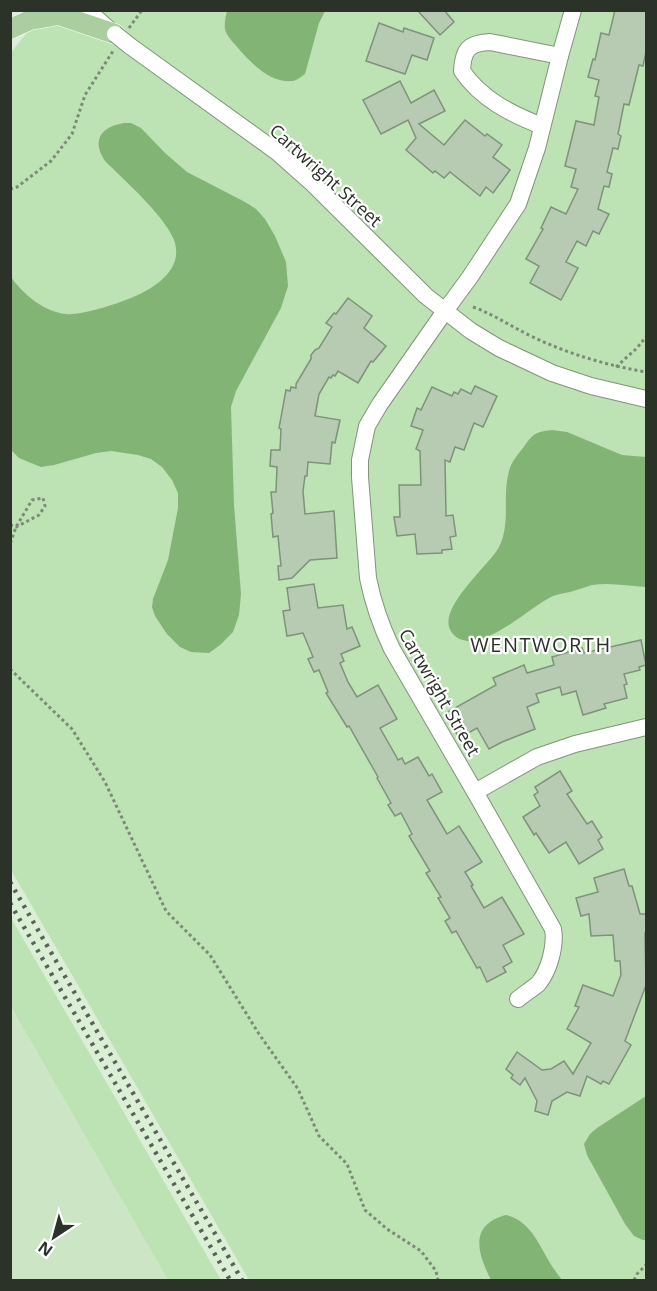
<svg xmlns="http://www.w3.org/2000/svg" width="657" height="1291" viewBox="0 0 657 1291" font-family="'Open Sans',sans-serif">
  <style>
    .built { fill: #cce5c5 }
    .green { fill: #bde2b3 }
    .water { fill: #82b475 }
    .building { fill: #b7cbb2; stroke: #7f927b; stroke-width: 1.5 }
    .lines { fill: none; stroke-linecap: round; stroke-linejoin: round }
    .minor-casing { stroke: #81947c; stroke-width: 18 }
    .major-casing { stroke: #fff; stroke-width: 21 }
    .path { stroke: #7d8a79; stroke-width: 3; stroke-dasharray: 3 3; stroke-linecap: butt }
    .minor { stroke: #fff; stroke-width: 16 }
    .major { stroke: #aacea0; stroke-width: 20 }
    .rail { stroke: #586356; stroke-width: 4.5; stroke-dasharray: 3 6; stroke-linecap: butt }
    .minor-bridge-casing { stroke: #81947c; stroke-width: 18; stroke-linecap: butt }
    .minor-bridge { stroke: #fff; stroke-width: 16 }
    .labels { text-anchor: middle; dominant-baseline: central; stroke-width: 4.5; stroke-linejoin: round; paint-order: stroke }
    .street-label { font-size: 18px; fill: #2b3329; stroke: #fff }
    .neighbourhood-label { font-size: 20px; letter-spacing: 1.5px; fill: #2b3329; stroke: #fff }
  </style>
  <rect width="100%" height="100%" fill="#dbefd6"/>
  <path class="built" d="M10,1007l11,18 147,255h-157z"/>
  <g class="green">
    <path d="M44,11h602v1269h-397l-238,-410 -1,-816z"/>
    <path d="M11,918l210,362h-53l-157,-273z"/>
  </g>
  <g class="water">
    <path d="M227,11h98l-6,12 -14,51c-4,3 -8,6 -12,7 -23,2 -41,-17 -55,-33 -4,-5 -11,-11 -13,-19 -1,-6 1,-13 2,-18z"/>
    <path d="M124,123h7l10,5 24,25 22,19 58,30 11,7 9,10 10,17 11,26 2,24 -7,22 -45,83 -5,16 3,98 7,89 -2,21 -6,17 -13,13 -11,8 -18,-1 -11,-5 -13,-13 -12,-18 -3,-9 1,-8 15,-39 10,-52v-15l-6,-13 -10,-13 -11,-8 -13,-4 -27,-4 -15,2 -42,12 -13,2 -22,-9 -8,-8v-173c12,17 33,35 55,37 9,1 19,-2 28,-4 29,-7 95,-28 80,-70 -10,-25 -49,-59 -69,-79 -14,-21 -4,-34 19,-38z"/>
    <path d="M552,430l15,2 55,23 24,2v130c-17,-1 -36,-5 -54,-2 -7,2 -14,5 -22,7 -5,1 -12,2 -17,4 -23,10 -76,64 -100,38 -21,-22 36,-68 46,-87 12,-23 3,-51 10,-76 2,-8 8,-16 14,-23 10,-14 11,-16 29,-18z"/>
    <path d="M646,1096v144h-3l-9,-4 -9,-12 -38,-69 -3,-11 6,-10 7,-6z"/>
    <path d="M506,1215c21,5 30,23 40,41 4,8 10,16 16,24h-71c-13,-26 -23,-55 15,-65z"/>
  </g>
  <g class="building">
    <path d="M417,10h27l10,12 -14,13z"/>
    <path d="M615,10h31v42l-3,14 -4,-1 -10,40 -5,-1 -6,30 3,2 -3,13 -5,-1 -6,24 5,2 -3,13 -5,-1 -6,23 11,5 -10,20 -6,-3 -7,15 -9,-5 -11,21 12,6 -17,32 -31,-17 9,-17 -13,-7 17,-30 -2,-1 10,-21 15,7 12,-25 -7,-2 5,-18 -11,-3 11,-45 18,4 5,-28 -4,-1 4,-16 -11,-3 5,-18 2,1 6,-27 8,2z"/>
    <path d="M379,23l24,9 1,-4 30,10 -7,22 -15,-5 -7,19 -39,-13z"/>
    <path d="M400,81l11,22 23,-13 11,21 -26,13 25,21 21,-25 20,16 2,-2 15,11 -9,12 17,13 -17,23 -7,-6 -6,9 -30,-24 -6,6 -9,-7 -2,2 -27,-23 10,-12 -8,-18 -27,14 -18,-34z"/>
    <path d="M348,298l24,18 -8,12 22,18 -13,16 -2,-1 -13,22 -20,-12 -3,5 -2,-1 -2,3 -2,-1 -10,17 -4,22 25,4 -5,23 -3,-1 -2,22 -22,-2 -1,14h-2l-2,15 2,23 29,-3 3,47 -27,2 -18,18 -13,2 -1,-14h3l-3,-30 -5,1 -2,-23 2,-1 -2,-21h5l1,-25 -7,-1 1,-16h9l1,-21 -2,-1 7,-38 4,1 1,-4 5,1v-4l15,-25v-4l4,-5 4,-2 13,-21 -6,-4 8,-10 2,1z"/>
    <path d="M475,386l22,10 -14,31 -9,-4 -10,27 -9,-3 -5,15 -5,-2 1,56 7,-1 3,21 -6,1 2,12 -10,1v3l-25,1 -2,-20 -18,2 -3,-19h6l-1,-32h22l-1,-34 -4,-2 7,-19 -12,-4 6,-18 4,2 11,-23 20,9 2,-4 4,2 3,-5 10,5z"/>
    <path d="M314,584l4,24 25,-3 4,24 5,-2 8,19 -19,8 3,7 -4,2 8,19 9,15 21,-12 19,34 -17,9 16,28 2,4 4,-2 3,6 13,-7 11,19 3,-2 10,18 -15,8 20,34 12,-8 23,36 -17,10 8,13 -2,1 13,22 18,-11 22,37 -21,11 9,17 -9,5 3,5 -19,10 -7,-15 -3,1 -21,-37 -4,2 -7,-12 5,-3 -12,-20 3,-1 -15,-24 4,-2 -21,-35 3,-2 -11,-21 -6,3 -7,-11 3,-2 -14,-25 1,-1 -29,-51 -2,1 -21,-34 2,-1 -9,-22 -5,2 -6,-13 5,-2 -10,-24 -16,3 -4,-25 7,-1 -3,-22z"/>
    <path d="M641,640l5,25 -7,2 1,3 -16,4 3,10 -3,1 3,13 -23,6 2,4 -23,7 -7,-24 -14,4 -2,-8 -24,7 3,8 -12,5 8,22 -33,13 -13,7 -12,-21 -18,10 -13,-25 50,-28 -3,-7 31,-13 3,8 27,-8 -2,-8 30,-9 2,5z"/>
    <path d="M560,771l12,20 -5,3 20,30 5,-3 10,16 -4,3 5,9 -24,15 -13,-22 -17,11 -13,-20 -2,2 -11,-18 17,-11 -6,-11 4,-3 -3,-5z"/>
    <path d="M624,869l5,17h3l8,28h6v19h-1l1,52 -21,56 6,4 -22,39 -6,-3 -2,3 -14,-8 -7,20 -13,-4 -15,9 -4,14 -13,-4 2,-10 -12,-23 -5,7 -9,-7 2,-3 -7,-6 11,-17 25,18 9,-1 13,-8 9,13 18,-31 -24,-14 12,-22 -4,-1 8,-21 30,11 8,-21 -1,-14h-5l-2,-26 -22,1 -2,-22 -8,2 -5,-18 22,-6 -4,-14z"/>
  </g>
  <g class="lines">
    <defs>
      <g id="minor">
        <path d="M87,10l25,22"/>
        <path d="M130,46l147,106 35,31 114,113 45,35 28,17 53,25 39,13 55,13"/>
        <path d="M542,126c-31,-12 -61,-27 -80,-55 1,-21 6,-28 28,-29l70,14"/>
        <path d="M475,792l62,-35 38,-13 71,-17"/>
        <path d="M518,999c6,-5 14,-10 20,-15 11,-13 18,-38 15,-55l-78,-137 -83,-143c-11,-23 -19,-46 -24,-71l-8,-101v-17l7,-34 13,-22 65,-93 25,-34 48,-73 19,-56 23,-92 13,-46"/>
      </g>
      <path id="major" d="M10,29l20,-9 29,-5 56,19"/>
    </defs>
    <use href="#minor" class="minor-casing"/>
    <use href="#major" class="major-casing"/>
    <g class="path">
      <path d="M129,28l13,-18"/>
      <path d="M10,189l7,-2 34,-26 21,-27 13,-39 28,-44"/>
      <path d="M473,307c22,8 37,19 58,29 37,18 75,29 115,36"/>
      <path d="M616,367l20,-18 10,-12"/>
      <path d="M10,525l6,2 23,-12 6,-9 -2,-8 -11,2 -16,27 -6,17"/>
      <path d="M10,669l62,60 33,53 61,129 44,44 49,79 39,55 21,47 28,28 18,46 22,19 34,22 15,20 2,9"/>
      <path d="M634,1280l3,-6 9,-9"/>
    </g>
    <use href="#minor" class="minor"/>
    <use href="#major" class="major"/>
    <g class="rail">
      <path d="M10,882l232,398"/>
      <path d="M10,903l220,377"/>
    </g>
    <defs>
      <path id="minor-bridge" d="M115,34l15,12"/>
    </defs>
    <use href="#minor-bridge" class="minor-bridge-casing"/>
    <use href="#minor-bridge" class="minor-bridge"/>
  </g>
  <g class="labels">
    <g class="street-label">
      <text transform="translate(326 175) rotate(42)">Cartwright Street</text>
      <text transform="translate(440 692) rotate(60)">Cartwright Street</text>
    </g>
    <g class="neighbourhood-label">
      <text x="541" y="644">WENTWORTH</text>
    </g>
  </g>
  <rect width="657" height="1291" fill="none" stroke="#2b3329" stroke-width="24"/>
  <g transform="translate(54 1237) rotate(216)" stroke="#ffffff" stroke-width="4.5" paint-order="stroke">
  <path d="M0-4.5L10 22L0 15L-10 22Z" fill="#2b3329"/>
  <text y="-9" font-size="16" font-weight="bold" text-anchor="middle" fill="#2b3329">N</text>
  </g>
</svg>
